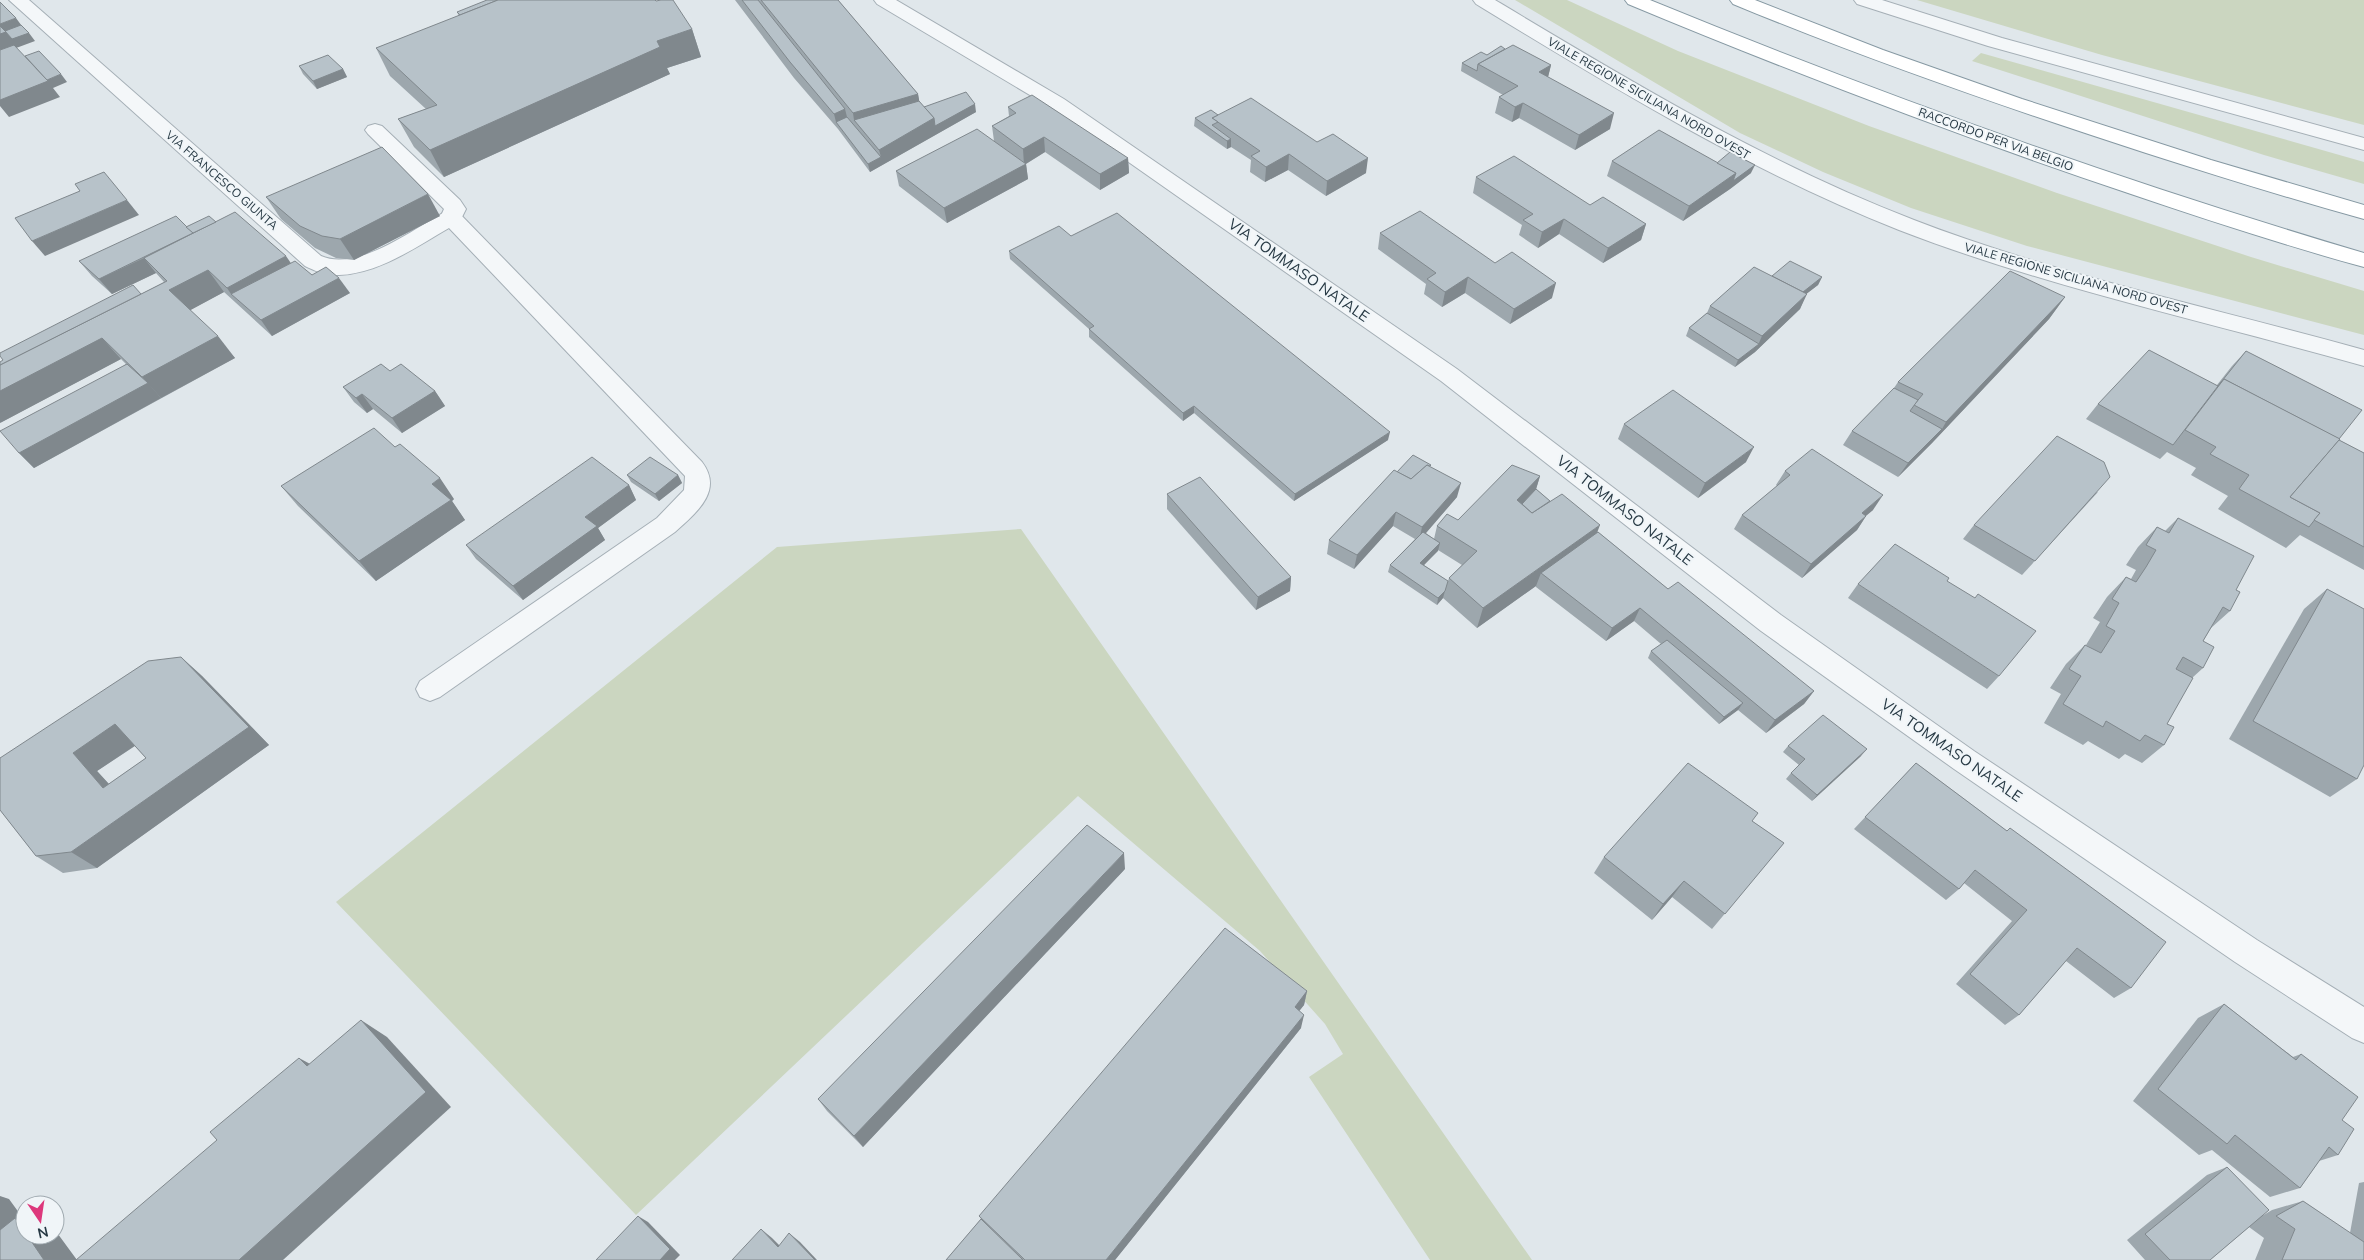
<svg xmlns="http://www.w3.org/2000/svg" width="2364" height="1260" viewBox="0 0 2364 1260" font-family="Mulish,sans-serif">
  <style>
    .green { fill: #cbd6c0 }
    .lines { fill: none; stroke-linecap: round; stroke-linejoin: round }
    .service-casing { stroke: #a5afb6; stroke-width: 2 }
    .minor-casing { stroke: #a5afb6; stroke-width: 2 }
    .tertiary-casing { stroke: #a5afb6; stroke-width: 2 }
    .motorway-casing { stroke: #8699a3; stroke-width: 2 }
    .service { fill: #f4f7f9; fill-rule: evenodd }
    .minor { fill: #f4f7f9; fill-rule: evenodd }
    .tertiary { fill: #f4f7f9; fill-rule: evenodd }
    .motorway { fill: #fff; fill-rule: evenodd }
    .wall { fill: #9da7ad; fill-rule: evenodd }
    .shaded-wall { fill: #80888d }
    .building { fill: #b7c2c9; stroke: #80888d; fill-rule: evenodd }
    .labels { text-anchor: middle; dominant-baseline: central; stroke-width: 4; stroke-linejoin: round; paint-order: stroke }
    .far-street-label { font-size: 12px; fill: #273944; stroke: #f0f5f8 }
    .street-label { font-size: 15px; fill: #273944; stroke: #f0f5f8 }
  </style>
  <rect width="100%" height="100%" fill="#e0e7eb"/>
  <g class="green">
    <path d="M1515,0h52l111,51 191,75 188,67 194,64 113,34v44l-337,-89 -116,-38 -88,-36 -83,-39z"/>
    <path d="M1917,0h447v125l-262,-70z"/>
    <path d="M1981,53l383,109v22l-100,-29 -292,-94z"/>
    <path d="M1021,529l511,731h-102l-121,-183 34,-23 -18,-30 -65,-73 -182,-155 -442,419 -300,-313 441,-355z"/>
  </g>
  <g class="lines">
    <defs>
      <path id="service" d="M375,124l7,2 78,74 6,9 -7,14 -8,2 -8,-2 -3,-5 4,-9 -76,-75 -3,-4 3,-4z"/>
      <path id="minor" d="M9,0h20l292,256c36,16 91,-26 122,-43l8,-2 8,2 243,249c22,29 -6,51 -27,70l-235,165 -10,4 -10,-4 -4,-8 4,-8 237,-163 27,-28 1,-14 -236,-248c-33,19 -71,46 -110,47 -12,1 -24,-4 -34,-9z"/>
      <g id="tertiary">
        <path d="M874,0h22l168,99 393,270 324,246 193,136 283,189 107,67v36l-12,-5 -117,-76 -281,-193 -193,-138 -320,-250 -391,-274 -173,-103z"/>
        <path d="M1473,0h22c135,81 271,163 419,220 145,56 300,88 450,130v16c-155,-44 -315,-78 -465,-136 -150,-59 -287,-143 -423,-226z"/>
        <path d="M1854,0h28l120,38 362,100v12l-376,-104 -131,-42z"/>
      </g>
      <g id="motorway">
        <path d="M1625,0h25c234,96 471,181 714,253v14c-78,-21 -156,-47 -233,-73 -170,-57 -337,-121 -503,-190z"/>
        <path d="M1730,0h25l128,50 139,49 189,61 153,45v14c-73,-20 -146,-43 -218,-66 -139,-45 -278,-93 -413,-149z"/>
      </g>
    </defs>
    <use href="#service" class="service-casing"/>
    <use href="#minor" class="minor-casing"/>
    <use href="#tertiary" class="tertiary-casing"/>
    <use href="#motorway" class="motorway-casing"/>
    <use href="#service" class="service"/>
    <use href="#minor" class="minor"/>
    <use href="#tertiary" class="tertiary"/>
    <use href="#motorway" class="motorway"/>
  </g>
  <g class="wall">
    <path d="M735,0h103l80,94 1,7 5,6 52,5 -106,60 -32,-43 -44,-51z"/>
    <path d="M457,12l235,17 9,28 -34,11 3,6 -226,103 -30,-30 -16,-28 28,-10 -36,-33 -14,-28 83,-32z"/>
    <path d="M1505,49l46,16 -3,12 62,52 -35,21 -56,-32 -7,4 -17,-9 4,-16 4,-2 -42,-24 1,-8z"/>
    <path d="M299,66l44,3 4,8 -30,12 -14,-15z"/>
    <path d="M1008,107l120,51 1,15 -29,17 -55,-38 -19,12 2,15 -81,44 -48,-37 -3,-15 98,-30 -2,-15 17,-10z"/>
    <path d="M1218,115l99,27 49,31 -40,23 -38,-26 -23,12 -15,-10 1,-12 -20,-13 -4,2 -33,-23 1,-8z"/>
    <path d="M1612,161l105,2 34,10 -21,16 -47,32 -76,-45z"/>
    <path d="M1476,177l114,28 56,19 -5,16 -38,23 -44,-29 -21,14 -19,-13 3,-10 -49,-32z"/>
    <path d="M266,197l174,19 -86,44 -18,-2 -21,-10 -34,-29z"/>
    <path d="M216,222l96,53 38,18 -78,43 -48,-44 -34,18 45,48 -201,110 -15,-15 107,-89 -5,-5 -121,64 141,-129 23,-12 -8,-9 -44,21 -20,-18 -13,-15 107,-34z"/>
    <path d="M1380,233l115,30 57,35 -42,26 -45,-31 -23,14 -18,-13 2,-10 -48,-35z"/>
    <path d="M1071,236l317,204 -94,61 -100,-88 -11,8 -94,-84v-8l-79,-70 -1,-8z"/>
    <path d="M1772,276l50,1 -4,8 -12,9 -6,15 -45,43 -20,15 -49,-31 3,-8 18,-15 3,-7z"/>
    <path d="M2065,297l-16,22 -117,124 -34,34 -55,-32 9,-14 42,-43 4,-6z"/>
    <path d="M2246,351l93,88v1l25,13v117l-64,-35 -14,13 -68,-39 10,-13 -37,-21 5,-7 -29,-16 -7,7 -74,-40 12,-15 119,-19 15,-19z"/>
    <path d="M390,371l45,20 10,15 -43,27 -29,-24 -6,4 -13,-11 -11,-15z"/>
    <path d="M1624,424l122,38 -48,36 -80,-59z"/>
    <path d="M1785,471l88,39 -7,6 -9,14 -55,48 -68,-49 8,-14 35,-29 -1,-1z"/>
    <path d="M1397,472l60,25 -31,36 8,6 3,-13 21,-6 82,-44 -4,13 14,12 48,31 70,57 146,102 -10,13 -38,29 -28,-23 -19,14 -71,-66 3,-7 10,-7 -27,-23 -28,20 -70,-54v-1l-59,42 -34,-30 -6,7 -49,-33 2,-7 25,-26 -22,-13 -39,43 -27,-15 2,-14zM1438,550l24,15 -13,13 -1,3 -24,-16z"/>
    <path d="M627,475h51l4,8 -23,18 -28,-19z"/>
    <path d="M629,485l7,15 -38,28 7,12 -82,60 -47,-41 -10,-14z"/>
    <path d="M281,486l173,13 -2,2 13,19 -89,61 -78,-75z"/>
    <path d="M2098,492l-76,83 -59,-36 11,-14z"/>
    <path d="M1167,494l124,83 -1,14 -34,19 -89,-101z"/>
    <path d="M2178,518l58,72 -6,21 -19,17 -8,13v27l-11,10 -25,46 -3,21 -22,18 -17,-9 -6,5 -31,-18 -5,4 -39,-22 17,-29 -11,-6 16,-24 19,-19 10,5 -9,-5 14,-23 -7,-4 14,-21 19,-20 5,2 5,-9 -10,-5 12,-18 19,-20 8,4z"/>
    <path d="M1858,584l141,92 -12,13 -139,-91z"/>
    <path d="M2327,589l30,190 -27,18 -101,-58 75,-130z"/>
    <path d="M181,657l21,19 67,69 -172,123 -34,5 -27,-17 -36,-46zM135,746l11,12 -37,26 -12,-13z"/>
    <path d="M1788,746l73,10 -49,45 -26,-22 5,-6 8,-8 -16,-13z"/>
    <path d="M1916,763l91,68 3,-3 121,160 -17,10 -48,-37 -47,54 -14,10 -49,-41 56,-63 -48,-38 -5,6 -13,11 -92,-71z"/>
    <path d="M1752,821l32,22 -72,86 -40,-32 -20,23 -58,-47 10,-16z"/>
    <path d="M1125,869l-262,278 -36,-36 -9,-12z"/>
    <path d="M1307,991l-3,14 -5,6 2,17 -186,232h-169l35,-41 -2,-3z"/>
    <path d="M2224,1004l69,53 8,-3 41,66 -4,35 -19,6 -19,27 -30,9 -58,-47 -13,5 -66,-54 65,-83z"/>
    <path d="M2227,1167l35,49 10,-6 31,-9 47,32 9,-50 5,-1v78h-109l9,-22 -15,-11 -39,33h-65l-18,-20 80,-65z"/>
  </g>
  <g class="shaded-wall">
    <path d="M16,18l11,15h2l6,8 -35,13v-30z"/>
    <path d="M692,29l9,28 -34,11 3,6 -226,103 -14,-27 227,-109z"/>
    <path d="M1551,65l-4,16 -8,-9z"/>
    <path d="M343,69l4,8 -30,12 -4,-8z"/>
    <path d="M61,74l6,8 -14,6 7,9 -51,20 -9,-11v-6z"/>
    <path d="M918,94l4,22 -68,4 -1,-7z"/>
    <path d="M1523,103l-4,15 -7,4 3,-15z"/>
    <path d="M975,104l1,8 -106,60 -2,-8 13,-7 -2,-7 55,-32z"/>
    <path d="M845,109l4,16 -13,-3 -2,-8z"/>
    <path d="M1614,113l-4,16 -35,21 4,-15z"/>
    <path d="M1044,137l1,15 -21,13 -1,-16z"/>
    <path d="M1231,139v8l-4,2v-8z"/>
    <path d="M1289,154l-1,16 -23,12 1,-15z"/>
    <path d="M1128,158l1,15 -29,17v-16z"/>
    <path d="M1368,158l-2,15 -40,23 1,-15z"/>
    <path d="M1026,164l2,15 -81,44 -3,-15z"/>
    <path d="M1755,165l-4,8 -21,16 -47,32 6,-15 47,-33z"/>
    <path d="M428,194l12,22 -86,44 -14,-21z"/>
    <path d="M127,200l12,15 -94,41 -13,-15z"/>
    <path d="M1564,219l-5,15 -21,14 4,-16z"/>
    <path d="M1646,224l-5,16 -38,23 5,-15z"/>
    <path d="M286,256l15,22 -70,16 -4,-6z"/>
    <path d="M144,258l12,15 -44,21 -13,-15z"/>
    <path d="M208,270l16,22 -37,20 -85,26 19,21 -121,64v-48z"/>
    <path d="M1468,277l-3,16 -23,14 3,-15z"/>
    <path d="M1822,277l-4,8 -26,20 4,-8z"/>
    <path d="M339,278l11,15 -78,43 -11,-16z"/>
    <path d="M1556,283l-4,15 -42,26 4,-15z"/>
    <path d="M1807,294l-7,15 -45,43 7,-16z"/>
    <path d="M2065,297l-16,22 -117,124 -34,34 10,-14 34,-34 4,-7z"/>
    <path d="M218,336l17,22 -74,40 -19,-21z"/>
    <path d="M1759,344l-4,8 -20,15 3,-7z"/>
    <path d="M148,383l13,15 -127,70 -15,-15z"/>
    <path d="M435,391l10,15 -43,27 -10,-15z"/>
    <path d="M362,394l11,15 -6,4 -11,-15z"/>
    <path d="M1194,406v7l-11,8v-8z"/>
    <path d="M1390,432l-2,8 -94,61 1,-7z"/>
    <path d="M1754,447l-8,15 -48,36 7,-15z"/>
    <path d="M678,475l4,8 -23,18 -4,-7z"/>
    <path d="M1540,476l-6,20 -18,19 1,-15z"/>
    <path d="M440,478l14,21 -2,2 13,19 -89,61 -17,-20 73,-77z"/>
    <path d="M1461,483l-4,14 -38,44 3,-14z"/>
    <path d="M629,485l7,15 -38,28 7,12 -82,60 -10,-14 72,-69z"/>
    <path d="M1883,495l-10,15 -21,17 10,-14z"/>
    <path d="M1396,512l-3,14 -39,43 3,-14z"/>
    <path d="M1866,516l-9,14 -55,48 9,-14z"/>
    <path d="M1600,525l-8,21 -51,27 -5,13 -59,42 6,-20z"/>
    <path d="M1440,543l-2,8 -19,19 1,-7z"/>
    <path d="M1291,577l-1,14 -34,19 2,-13z"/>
    <path d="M1445,591l-2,7 -6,7 1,-7z"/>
    <path d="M1640,608l-6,13 -28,20 6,-13z"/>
    <path d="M181,657l21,19 67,69 -172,123 -26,-16 178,-125z"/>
    <path d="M1814,691l-10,13 -38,29 9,-13z"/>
    <path d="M1743,703l-5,7 -19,14 5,-7z"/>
    <path d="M115,724l24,19 -42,28 31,34 -25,-17 -30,-35z"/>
    <path d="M1867,749l-6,7 -49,45 5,-6z"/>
    <path d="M1124,853l1,16 -262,278 -9,-11z"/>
    <path d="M1684,881l-12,16 -20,23 11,-16z"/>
    <path d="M1307,991l-3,14 -12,15 3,-13z"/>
    <path d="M1304,1015l-3,13 -186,232h-9z"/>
    <path d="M361,1020l26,17 64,70 -168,153h-44z"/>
    <path d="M299,1058l28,15 -20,-7z"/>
    <path d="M0,1196l9,3 16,22v14h30v-5l22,30h-33l-44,-28z"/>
    <path d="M638,1216l10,6 32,33 -5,5h-15z"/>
    <path d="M761,1229l11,9 17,17 -11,-8z"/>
    <path d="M789,1233l11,9 17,18h-2z"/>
  </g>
  <g class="building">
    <path d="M487,0h11l-38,15 -3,-3z"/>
    <path d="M498,0h157l1,1 5,-1h12l19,29 -35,12 3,6 -230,103 -32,-31 39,-14 -61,-57z"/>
    <path d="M742,0h16l87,109 -11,5 -44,-52z"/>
    <path d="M761,0h77l80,94 -65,19z"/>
    <path d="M0,2l16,16 -16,6z"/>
    <path d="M21,25l8,8 -17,6 -7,-8z"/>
    <path d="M0,26l6,6 -6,2z"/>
    <path d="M14,45l34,36 -48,19v-50z"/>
    <path d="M1513,45l38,20 -12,7 75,41 -35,22 -56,-32 -8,4 -16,-10 19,-11 -40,-22z"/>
    <path d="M1501,46l4,3 -27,15 -1,7 -15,-8 19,-11 6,3z"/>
    <path d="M39,51l22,23 -14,6 -22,-24z"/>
    <path d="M328,55l15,14 -30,12 -14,-15z"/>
    <path d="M966,92l9,12 -40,22 -1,-8 -10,-11z"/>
    <path d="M1032,95l96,63 -28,16 -56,-37 -21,12 -31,-23 24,-13 -8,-6z"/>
    <path d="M1251,98l66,44 16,-8 35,24 -41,23 -38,-27 -23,13 -15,-11 9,-5 -48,-33z"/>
    <path d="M919,101l15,17 -55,32 -25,-30z"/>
    <path d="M1211,110l7,5 -6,3 6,4 -6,3 19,14 -4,2 -32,-23z"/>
    <path d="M847,117l34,40 -13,7 -32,-42z"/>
    <path d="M977,129l49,35 -82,44 -48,-37z"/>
    <path d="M1659,130l77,43 -47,33 -77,-45z"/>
    <path d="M382,147l46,47 -88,45 -18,-3 -22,-10 -34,-29z"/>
    <path d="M1730,152l25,13 -22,16 3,-8 -19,-10z"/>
    <path d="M1514,156l76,49 13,-8 43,27 -38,24 -44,-29 -22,13 -19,-12 10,-6 -57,-37z"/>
    <path d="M104,172l23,28 -95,41 -17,-23 65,-27 -5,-7z"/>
    <path d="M1420,211l75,52 17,-11 44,31 -42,26 -46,-32 -23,15 -18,-13 9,-6 -56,-40z"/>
    <path d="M235,212l51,44 -59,32 -19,-18 -39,20 49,46 -76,41 -40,-39 -102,53v-26l167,-84 -23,-23z"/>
    <path d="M1117,213l273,219 -95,62 -101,-88 -11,7 -94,-84 5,-3 -85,-75 50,-25 12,10z"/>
    <path d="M176,216l17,17 -94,46 -20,-18z"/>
    <path d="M209,216l7,6 -23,11 -7,-6z"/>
    <path d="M295,261l17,14 14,-8 13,11 -78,42 -30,-26z"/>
    <path d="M1790,261l32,16 -19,15 -31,-16z"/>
    <path d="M1754,267l53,27 -45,42 -52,-30z"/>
    <path d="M2010,271l55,26 -119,125 -32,-17 9,-11 -25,-12z"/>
    <path d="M133,285l8,9 -141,71v-3l3,-2 -3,-4v-3z"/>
    <path d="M1707,313l52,31 -21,16 -49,-32z"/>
    <path d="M2149,350l69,36 -45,59 -75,-41z"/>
    <path d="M2246,351l116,59 -23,29 -115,-60 -6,7z"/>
    <path d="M127,364l21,19 -129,70 -19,-22z"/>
    <path d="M381,364l9,7 11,-7 34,27 -43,27 -30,-24 -6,4 -13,-11z"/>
    <path d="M2224,379l116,60 -50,58 30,16 -11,14 -70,-38 10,-14 -39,-21 6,-7 -31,-17z"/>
    <path d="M1894,388l24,12 -8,11 32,18 -34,34 -56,-32z"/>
    <path d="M1673,390l81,57 -49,36 -81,-59z"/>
    <path d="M374,428l21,19 5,-3 40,34 -8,6 19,16 -92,61 -78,-75z"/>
    <path d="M2057,436l47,26 6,15 -75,84 -61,-36z"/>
    <path d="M2339,440l25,13v94l-50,-27 6,-7 -30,-16z"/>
    <path d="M1812,449l71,46 -21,18 4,3 -55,48 -69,-49 48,-40 -5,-4z"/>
    <path d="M1413,455l18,10 -1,1 -3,-1 -16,14 -14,-7z"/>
    <path d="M592,457l37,28 -44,32 12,9 -84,60 -47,-41z"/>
    <path d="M650,457l28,18 -23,19 -28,-19z"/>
    <path d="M1427,465l34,18 -39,44 -26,-15 -39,43 -28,-15 65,-70 17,9z"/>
    <path d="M1512,465l28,11 -23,24 15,13 30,-19 38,31 -117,83 -34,-30 28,-27 -40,-25 10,-12 11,6z"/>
    <path d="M1200,477l91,100 -33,20 -91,-103z"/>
    <path d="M1536,489l14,12 -18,12 -10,-9z"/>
    <path d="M2178,518l76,38 -18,34 4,2 -10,19 -7,-4 -20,34 11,6 -11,21 -20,-11 -7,12 17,9 -26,46 7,3 -10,18 -19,-10 -5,6 -34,-20 -3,6 -40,-23 18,-28 -12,-7 16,-24 16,8 14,-22 -9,-5 13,-23 -7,-4 14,-22 10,5 10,-15 10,-17 -10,-5 11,-18 12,6z"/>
    <path d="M1423,532l17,11 -20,20 28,18 -3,10 -7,7 -48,-33z"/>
    <path d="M1598,532l70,57 10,-7 136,109 -39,29 -135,-112 -28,20 -71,-55z"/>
    <path d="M1895,544l54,34 -2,3 28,17 3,-4 58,37 -37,45 -141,-92z"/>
    <path d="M2327,589l37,20v156l-7,14 -104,-58z"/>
    <path d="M1667,640l76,63 -19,14 -73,-66z"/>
    <path d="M181,657l68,70 -178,125 -35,4 -36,-46v-52l148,-97zM115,724l31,34 -43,30 -30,-35z"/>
    <path d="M1823,715l44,34 -50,46 -26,-22 14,-14 -17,-13z"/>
    <path d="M1688,763l70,50 -6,8 32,22 -59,71 -41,-33 -21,23 -59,-47z"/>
    <path d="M1916,763l91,68 3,-3 156,114 -35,46 -54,-40 -58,67 -49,-41 57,-64 -52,-40 -16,19 -94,-72z"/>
    <path d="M1087,825l37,28 -270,283 -36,-37z"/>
    <path d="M1225,928l82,63 -12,16 9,8 -198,245h-81l-46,-44z"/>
    <path d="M2224,1004l72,56 5,-6 57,43 -16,23 12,9 -16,26 -9,-8 -29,41 -65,-53 -8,9 -69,-55z"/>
    <path d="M361,1020l65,72 -187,168h-163l141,-120 -7,-8 89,-74 8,8z"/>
    <path d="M2227,1167l42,43 -59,50h-40l-25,-26z"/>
    <path d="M2303,1201l61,41v18h-82l13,-31 -19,-13z"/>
    <path d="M638,1216l32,33 -10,11h-64z"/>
    <path d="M15,1218l10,15v2h2l17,25h-44v-30z"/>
    <path d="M981,1219l42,41h-77z"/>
    <path d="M761,1229l17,18 11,-14 26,27h-83z"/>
  </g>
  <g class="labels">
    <g class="far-street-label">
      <text transform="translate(1649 98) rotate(30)">VIALE REGIONE SICILIANA NORD OVEST</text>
      <text transform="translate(1996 139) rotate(20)">RACCORDO PER VIA BELGIO</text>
      <text transform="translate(222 180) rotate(41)">VIA FRANCESCO GIUNTA</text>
      <text transform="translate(2076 278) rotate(16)">VIALE REGIONE SICILIANA NORD OVEST</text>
    </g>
    <g class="street-label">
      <text transform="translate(1299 270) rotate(35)">VIA TOMMASO NATALE</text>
      <text transform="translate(1625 510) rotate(38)">VIA TOMMASO NATALE</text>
      <text transform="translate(1952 750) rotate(35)">VIA TOMMASO NATALE</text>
    </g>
  </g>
  <g transform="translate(40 1220) rotate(167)"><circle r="24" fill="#f0f5f8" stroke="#a0aab0"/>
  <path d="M0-4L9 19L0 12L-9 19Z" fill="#dd387c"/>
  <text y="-8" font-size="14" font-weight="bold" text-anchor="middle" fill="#273944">N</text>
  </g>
</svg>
